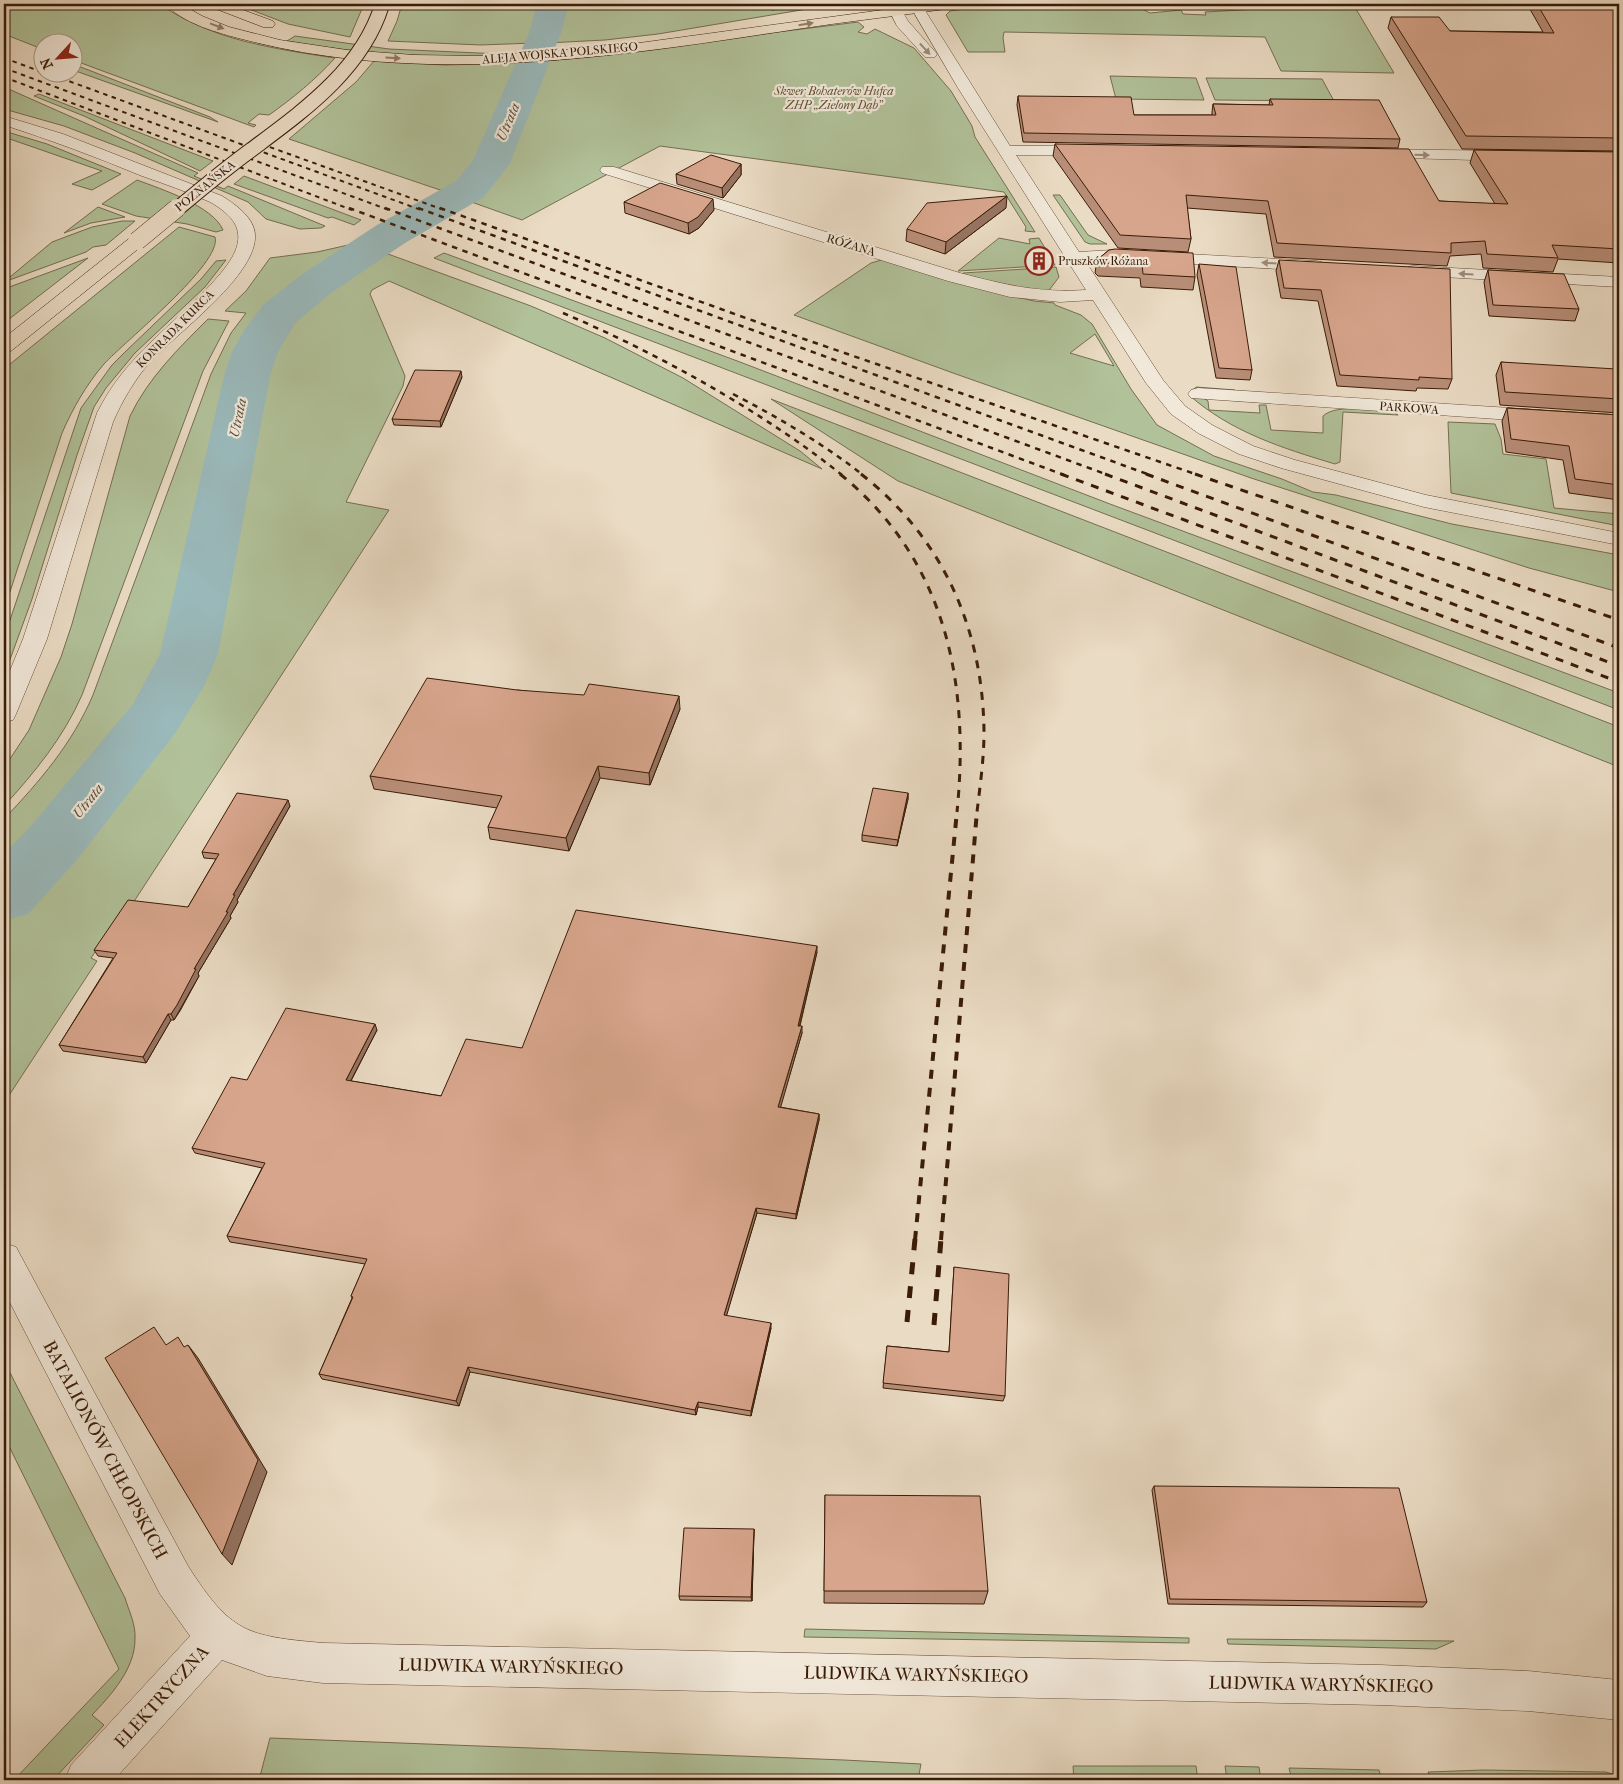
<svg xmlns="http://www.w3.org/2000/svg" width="1623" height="1784" viewBox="0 0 1623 1784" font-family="'IM FELL French Canon',serif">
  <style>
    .green { fill: #b1c199; stroke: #766e50; fill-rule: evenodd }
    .water { fill: #9ab9bb; stroke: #747a73 }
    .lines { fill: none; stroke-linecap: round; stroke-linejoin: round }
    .shore { stroke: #6a6a60; stroke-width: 1 }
    .river { fill: #9ab9bb; fill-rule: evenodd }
    .minor-casing { stroke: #664c36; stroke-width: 1 }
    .major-casing { stroke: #3a1c06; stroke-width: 1 }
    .minor { fill: #f1e8d9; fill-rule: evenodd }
    .major { fill: #eadbc4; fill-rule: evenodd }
    .rail-far4 { stroke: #3a1c06; stroke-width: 2; stroke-dasharray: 4.5 4.5; stroke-linecap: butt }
    .rail-far3 { stroke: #3a1c06; stroke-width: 2.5; stroke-dasharray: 5.5 5.5; stroke-linecap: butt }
    .rail-far2 { stroke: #3a1c06; stroke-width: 3; stroke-dasharray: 8 8; stroke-linecap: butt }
    .rail-far1 { stroke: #3a1c06; stroke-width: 4; stroke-dasharray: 9 9; stroke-linecap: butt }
    .rail { stroke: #3a1c06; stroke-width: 5; stroke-dasharray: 12 12; stroke-linecap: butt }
    .major-bridge-far1-casing { stroke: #3a1c06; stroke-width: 16; stroke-linecap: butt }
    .major-bridge-casing { stroke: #3a1c06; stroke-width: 19; stroke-linecap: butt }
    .major-bridge-far1 { stroke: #eadbc4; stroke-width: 14 }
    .major-bridge { stroke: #eadbc4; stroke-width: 18 }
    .wall { fill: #b98e78; stroke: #3a1c06 }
    .shaded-wall { fill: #967462; stroke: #3a1c06 }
    .building { fill: #d7a58c; stroke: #3a1c06 }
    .oneway { fill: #927c65 }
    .oneway2 { fill: #9f8c7a }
    .labels { text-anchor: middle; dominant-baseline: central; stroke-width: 4.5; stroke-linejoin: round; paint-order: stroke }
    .far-street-label { font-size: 12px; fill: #3a1c06; stroke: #f1e8d9 }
    .far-park-label { font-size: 12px; font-style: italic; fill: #5e4e32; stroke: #f1e8d9 }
    .far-poi-label { font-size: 12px; fill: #3a1c06; stroke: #f1e8d9; text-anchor: start }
    .far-water-label { font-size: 14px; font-style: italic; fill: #574b3c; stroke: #f1e8d9 }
    .near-street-label { font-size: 18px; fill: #3a1c06; stroke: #f1e8d9 }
  </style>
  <rect width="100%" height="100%" fill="#eadbc4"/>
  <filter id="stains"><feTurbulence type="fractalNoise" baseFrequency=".004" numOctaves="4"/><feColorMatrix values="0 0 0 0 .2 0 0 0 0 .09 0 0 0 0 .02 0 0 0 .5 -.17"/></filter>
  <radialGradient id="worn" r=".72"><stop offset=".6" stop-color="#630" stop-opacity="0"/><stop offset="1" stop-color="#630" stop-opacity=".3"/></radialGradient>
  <g class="green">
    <path d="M4,4h156c50,36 116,45 175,54 -20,22 -42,40 -66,57l-10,-1 -11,9 8,2 -2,2 -181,-67 -1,-18h-30v7l-38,-15z"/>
    <path d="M236,4h128l-14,33 -62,-13z"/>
    <path d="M402,4h144v7l-12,32 -53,2 -93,-4 9,-20z"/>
    <path d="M559,4h246l-33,6 43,-6h22l-179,30 -53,6 -58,3 12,-27z"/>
    <path d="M1003,4h130l17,9 31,-3 2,4 23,1 -1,-3 53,-3 7,-3v-2h88l41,69 -113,-2 -16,-34 -261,-5 -1,6 2,14h-37l-22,-37 4,-4z"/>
    <path d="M858,22l6,5 -6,5 9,2 8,-5 39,19 37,43 21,35 3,11 60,95 -10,-1 1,-4 -22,-35 -344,-46 -138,74 -59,-21 30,-29 46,-108z"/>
    <path d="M295,36l94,13 112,5c-15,4 -34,2 -50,2 -55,0 -110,-5 -164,-15z"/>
    <path d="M374,61l71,4 80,-2 -47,105 -22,24 -4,2 -163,-55 67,-57z"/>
    <path d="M73,64l137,53 8,5 -145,-52z"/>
    <path d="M1110,76l86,2 8,22 -88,-1z"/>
    <path d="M1206,78l116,1 12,22 -119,-1z"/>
    <path d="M4,87l194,86 -4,3 30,13 4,-3 97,40 -4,2 -21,1 -34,-10 -18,-17 -113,-49 -71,-27 -60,-17z"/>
    <path d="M39,94l174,67 -13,10 -116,-55 -50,-20z"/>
    <path d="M4,131l43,13 74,30 -29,16 -20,-6 30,-13 -98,-34z"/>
    <path d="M244,176l117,44 -7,5 -22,-8 -4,1 -94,-34z"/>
    <path d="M137,180c24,9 76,26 86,50l-7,2 -29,-8 -51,-8 -34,-12z"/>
    <path d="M1053,195h7l28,40 19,9h-17l-5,-2z"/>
    <path d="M98,207l27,10 -34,6 -27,10z"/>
    <path d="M122,221h13l-29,24 -13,2 -7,5 -82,30 48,-40 40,-15z"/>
    <path d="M179,227l36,10c8,26 -91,105 -111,127 -18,21 -31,44 -42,69l-58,177v-241z"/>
    <path d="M999,238l31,6 -1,-5 10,-1 16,27 -97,6z"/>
    <path d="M357,243l7,2c-42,28 -95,55 -118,102 -8,16 -12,32 -15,48l-52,248c-16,49 -41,81 -72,120 -33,42 -67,80 -103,118v-62c36,-38 68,-75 89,-124l118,-321 20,-41 15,-20 -21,-2 21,-20 24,-33 47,-6z"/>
    <path d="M377,250l154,56 74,32 78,40 117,73 22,18 -433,-188 -17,9 -2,4 35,82 -2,10 -57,116 43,8 -256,393 -5,1 -37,54 6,3 -93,142v-191l85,-90 70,-89 20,-33 19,-39 14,-46 43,-237c6,-17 11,-35 21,-50 21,-32 69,-58 101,-78z"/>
    <path d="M444,253l296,109 370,142 509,189v17l-1185,-452z"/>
    <path d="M88,258l-84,65v-34z"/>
    <path d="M885,259l127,37 22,5 20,2 1,2 26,10 11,9 39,65 26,36 57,31 68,23 31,13 23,3 116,29 167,31v37l-90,-24 -278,-90 -298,-105 -159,-58 77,-52zM1095,334l19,32 -44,-13z"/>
    <path d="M226,260l-21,27 -70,66 -29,35 -12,19 -17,48 -45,144 -28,77v-38l77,-230 31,-43 12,-12 77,-74 15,-18z"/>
    <path d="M1056,267l3,10 -12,16 -86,-18 2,-2z"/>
    <path d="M208,319l21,2 -26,50 -121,324c-19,43 -47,77 -78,111v-38l25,-38 32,-73 11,-33 58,-208c19,-39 48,-67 78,-97z"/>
    <path d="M1196,387l39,3 -1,2 -29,7 3,2 1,9 51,3 -1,-8h7l5,25 52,3v-17c14,-13 53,-5 71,-4l4,3 -55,-3 -3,50 -5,2c-53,-16 -104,-32 -146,-69z"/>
    <path d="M771,399l848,328v40l-721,-286z"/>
    <path d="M1448,422l47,2 6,15 2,15 43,5 8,49 65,6v12l-168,-33z"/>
    <path d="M4,1361l121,237c4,13 11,27 10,41 0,30 -24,56 -43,76l12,10 -51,55h-39l105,-111 -115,-233z"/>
    <path d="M805,1629l384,9v5l-385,-6z"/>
    <path d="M1227,1639l227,2 -18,8 -208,-5z"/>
    <path d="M270,1738l574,22 77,4 -3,16h-659z"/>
    <path d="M1073,1766h123l2,14h-124z"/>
    <path d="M1225,1766l34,1 2,13h-34z"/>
    <path d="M1289,1768l90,2 3,10h-90z"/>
    <path d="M1484,1770l122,2 13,4v4h-188l-3,-8z"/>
  </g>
  <path class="water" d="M546,4h13v12l-66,154c-12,16 -25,27 -43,35l-10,-3 16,-10 22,-24 60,-135z"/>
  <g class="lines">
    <path class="shore" d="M507,115h3v3l-19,45 -3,1 -2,-3z"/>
    <path class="river" d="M537,4h32l-8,29 -51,130 -26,34 -79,46 -74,50 -36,30 -17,29 -8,24 -52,278 -14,32 -28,46 -100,129 -48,53 -24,7v-67l26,-27 103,-123 27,-50 64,-278 8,-24 13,-23 18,-24 38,-30 76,-50 79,-44 17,-21 56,-127z"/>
    <defs>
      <g id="minor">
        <path d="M886,4h12l10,17 29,33 -2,3h-10l-28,-31z"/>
        <path d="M909,4h12l89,142 82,-1 5,2 3,3 -3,3 -5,2h-76l63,97 34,-2 203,11 6,1 3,4 -3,4 -6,1 -203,-11 -27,2 77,118 22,26 27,19 41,21 42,14 131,35 193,38v12l-195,-38 -143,-39 -42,-14 -41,-21 -27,-19 -25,-31 -53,-83 -33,2 -50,-5 -62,-16 -346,-108 -2,-3 2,-3h12l346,106c46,12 78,20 126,17l-128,-202z"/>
        <path d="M4,116l59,18 159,62c14,9 35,23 33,43 -3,40 -79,95 -106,124 -15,18 -27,38 -36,59l-66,217 -31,75 -3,6 -9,2v-37l19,-46 74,-226c30,-60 75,-85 117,-132 13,-15 32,-36 21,-57 -5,-9 -16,-17 -25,-22 -22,-10 -45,-18 -68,-26 -46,-19 -91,-36 -138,-51z"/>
        <path d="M1375,149l134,2 5,2 3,3 -3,3 -5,2 -139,-4 -3,-3 3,-3z"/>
        <path d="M1414,266l205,11v10l-211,-12 -3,-4 3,-4z"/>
        <path d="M1198,388l343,22 7,2 3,4 -3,4 -7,2 -350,-24 -3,-4 3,-4z"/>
        <path d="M4,1243l12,4 172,319c43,67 58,70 135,77l1057,22 148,6 91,9v40l-91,-9 -148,-6 -1057,-22 -56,-7 -45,-16 -108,120h-49l6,-15 119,-129 -30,-42 -156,-303z"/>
      </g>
      <g id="major">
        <path d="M167,4h14l21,12 27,11 51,13 67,10 67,5 68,1 135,-10 310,-42h31l-6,4c-52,8 -104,13 -155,21 -182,28 -374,58 -555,10 -20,-5 -64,-17 -75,-35z"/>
        <path d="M210,4h17l46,17 2,3 -2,3h-10l-52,-20z"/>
        <path d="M137,236l6,1 2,4 -2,4 -132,106 -7,1v-14l127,-101z"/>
      </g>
    </defs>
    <use href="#minor" class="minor-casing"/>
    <use href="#major" class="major-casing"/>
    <use href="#minor" class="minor"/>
    <use href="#major" class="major"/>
    <g class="rail-far4">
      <path d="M4,58l38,14"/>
      <path d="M4,68l385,142"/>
      <path d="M44,72l377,138"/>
      <path d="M4,77l348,133"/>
      <path d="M253,141l191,69"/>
    </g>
    <g class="rail-far3">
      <path d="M349,208l715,267"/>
      <path d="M385,208l723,267"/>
      <path d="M418,208l732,267"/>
      <path d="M440,208l367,132 391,135"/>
      <path d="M563,313c94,40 199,98 279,162"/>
      <path d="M733,394c46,24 89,49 130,81"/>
    </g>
    <g class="rail-far2">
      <path d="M840,474c106,86 130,208 117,338"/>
      <path d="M861,474c82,64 122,155 123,258 0,27 -4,54 -7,80"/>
      <path d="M1061,474l558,208"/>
      <path d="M1105,474l514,192"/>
      <path d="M1146,474l473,174"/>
      <path d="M1195,474l424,146"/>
    </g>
    <g class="rail-far1">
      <path d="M915,1240l42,-429"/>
      <path d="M941,1240l36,-429"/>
    </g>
    <g class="rail">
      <path d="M907,1322l8,-83"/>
      <path d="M934,1325l7,-86"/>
    </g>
    <defs>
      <path id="major-bridge-far1" d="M176,210c25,-21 49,-41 75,-60 52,-39 111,-80 131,-145"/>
      <path id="major-bridge" d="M137,241l40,-33"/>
    </defs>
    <use href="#major-bridge-far1" class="major-bridge-far1-casing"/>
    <use href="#major-bridge" class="major-bridge-casing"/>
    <use href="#major-bridge-far1" class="major-bridge-far1"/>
    <use href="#major-bridge" class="major-bridge"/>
  </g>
  <g class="wall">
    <path d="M1527,4h92v147l-157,-2 -74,-121 3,-11 59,14 93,1z"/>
    <path d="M1018,96l116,19h78v-3l1,-8 56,1 1,-6 130,40 -2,9 -375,-6 -6,-37z"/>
    <path d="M1055,144l384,57 56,3 -25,-41 4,-13 145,2v111l-61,-4 -5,13 -70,-4 -2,-14 -31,2 -3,10 -173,-9 -8,-43 -79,-6 4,31 -3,13 -70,-4 -65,-92z"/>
    <path d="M741,164v11l-18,23 -46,-14 -1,-10z"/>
    <path d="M624,202l90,8 -15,18 -10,6 -64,-21z"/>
    <path d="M1006,208l-61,46 -39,-13 1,-12z"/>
    <path d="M1109,250l86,27 -2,13 -52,-3 -1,-9 -42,-2 -3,-3 2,-13z"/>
    <path d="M1279,260l173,119 -4,10 -31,-1 -1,3 -79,-5 -19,-85 -37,-3 -5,-27z"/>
    <path d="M1199,264l53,106 -2,10 -34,-2 -19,-103z"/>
    <path d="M1488,270l91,39 -4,12 -86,-5 -5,-34z"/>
    <path d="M1501,362l118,14v37l-119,-8 -4,-30z"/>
    <path d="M462,377l-21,50 -47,-2 -2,-6z"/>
    <path d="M1507,408l112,7v85l-50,-7 -6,-33 -57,-8 -4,-31z"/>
    <path d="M517,690l163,19 -30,76 -50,-7 -31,73 -79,-12 -2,-12 9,-19 -123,-19 -4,-13z"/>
    <path d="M908,793v6l-11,47 -35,-5v-6z"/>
    <path d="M290,806l-53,94 1,2 -8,14 1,2 -33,55 1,3 -19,35 -6,9h-3l-25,43 -83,-12 -4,-6 54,-87 -15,-2 -4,-6 94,-43 28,-48 -12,-1 -2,-6z"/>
    <path d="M817,952l-17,74 2,7 -22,74 39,7v6l-23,99 -39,-6 -31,103 45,12 -20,88 -53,-9 -2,8 -226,-43 -11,34 -137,-27 -3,-5 33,-76 -1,-2 14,-32 -135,-22 -3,-6 35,-68 -67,-15 -3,-5 55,-68 130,-50 -26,51 90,15 81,-48z"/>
    <path d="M954,1267l51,129 -2,5 -120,-13 4,-42 62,6z"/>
    <path d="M1154,1486l273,116 -4,5 -255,-3 -16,-114z"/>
    <path d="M825,1495l163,96 -4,13 -160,-1z"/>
    <path d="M754,1529l-2,72 -72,-1 -1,-4z"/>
  </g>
  <g class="shaded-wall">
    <path d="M741,164v11l-18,23 -1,-10z"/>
    <path d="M1007,196l-1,12 -61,46 1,-12z"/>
    <path d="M713,199l1,11 -15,18 -10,6 -1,-11z"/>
    <path d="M461,371l1,6 -21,50 -1,-6z"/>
    <path d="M679,696l1,13 -30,76 -1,-12z"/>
    <path d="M598,766l2,12 -31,73 -3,-13z"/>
    <path d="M908,793v6l-11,47 1,-6z"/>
    <path d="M288,800l2,6 -53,94 1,2 -8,14 1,2 -33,55 1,3 -25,44 -3,-6 23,-45 32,-57 7,-17z"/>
    <path d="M817,946v6l-19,80v-6z"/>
    <path d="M168,1014l3,6 -25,43 -3,-6z"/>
    <path d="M375,1024l2,6 -29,56 -2,-6z"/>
    <path d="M802,1026v7l-23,80 -1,-6z"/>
    <path d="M819,1114v6l-23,99v-5z"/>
    <path d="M756,1208l1,5 -32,108 -1,-6z"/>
    <path d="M771,1323v5l-20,88v-5z"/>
    <path d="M188,1345l10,13 69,114 -35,93 -10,-11z"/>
    <path d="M468,1367l2,5 -11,34 -3,-5z"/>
    <path d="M698,1402v5l-2,8 -1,-5z"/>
    <path d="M754,1529v4l-2,68 -1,-4z"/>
  </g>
  <g class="building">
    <path d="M1537,4h82v134l-153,-2 -75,-119h48l11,14 104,2z"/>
    <path d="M1018,96l113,1 3,18h82l-3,-11 60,1 -3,-6 109,1 21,39 -376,-6z"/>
    <path d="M1055,144l354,5 30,52 69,3 -34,-54 145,2v97l-67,-4 6,13 -71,-4 -2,-13 -34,2v10l-174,-10 -9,-42 -82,-6 5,44 -71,-4z"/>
    <path d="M711,155l30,9 -19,24 -46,-14z"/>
    <path d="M660,183l53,16 -15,18 -10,6 -64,-21z"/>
    <path d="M1007,196l-61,46 -39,-13 20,-26z"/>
    <path d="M1115,249l78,4 2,24 -52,-3 -1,-9 -43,-2 -2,-3 12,-10z"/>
    <path d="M1279,260l171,9 2,110 -33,-2v3l-79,-5 -19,-85 -37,-2z"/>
    <path d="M1199,264l37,3 16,103 -33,-2z"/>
    <path d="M1488,270l76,4 15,35 -86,-4z"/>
    <path d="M1501,362l115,7 3,7v23l-114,-7z"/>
    <path d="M415,370l46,1 -21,50 -48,-2z"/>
    <path d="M1507,408l112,7v70l-44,-6 -6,-33 -58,-7z"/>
    <path d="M427,678l90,12 67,5 5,-11 90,12 -30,77 -51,-7 -32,72 -78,-11 14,-31 -132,-20z"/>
    <path d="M873,788l35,5 -10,47 -36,-5z"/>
    <path d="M237,793l51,7 -55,95h2l-9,17h2l-34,57h2l-19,36 -6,9h-3l-25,43 -84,-12 58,-92 -23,-3 34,-50 60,7 31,-53 -17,-2z"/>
    <path d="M576,910l241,36 -19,80h4l-24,81 41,7 -23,100 -40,-6 -32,107 47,8 -20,88 -53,-9 -3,8 -227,-43 -12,34 -137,-27 34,-77 -2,-1 16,-37 -140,-23 38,-73 -73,-15 39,-71 16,3 39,-72 89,16 -29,56 95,16 25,-57 56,9z"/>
    <path d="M954,1267l55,7 -4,122 -122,-13 4,-37 62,6z"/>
    <path d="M154,1327l12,18 12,-8 6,10 4,-2 70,115 -36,94 -117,-196z"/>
    <path d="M1154,1486l245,2 28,114 -257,-3z"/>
    <path d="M825,1495l155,1 8,95h-164z"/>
    <path d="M684,1528l70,1 -3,68 -72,-1z"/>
  </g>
  <defs><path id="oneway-solid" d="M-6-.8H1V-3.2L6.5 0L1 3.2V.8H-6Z" transform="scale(1.25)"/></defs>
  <g class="oneway">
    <use href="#oneway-solid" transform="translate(806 24) rotate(-9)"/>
    <use href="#oneway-solid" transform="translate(217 26) rotate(21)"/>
    <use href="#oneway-solid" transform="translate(393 58) rotate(3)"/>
  </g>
  <g class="oneway2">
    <use href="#oneway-solid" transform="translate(925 49) rotate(47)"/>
    <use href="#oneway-solid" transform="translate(1422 155) rotate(1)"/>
    <use href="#oneway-solid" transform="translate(1269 263) rotate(-177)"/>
    <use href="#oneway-solid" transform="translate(1466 274) rotate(-177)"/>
  </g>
  <defs>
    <symbol id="building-ring" viewBox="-11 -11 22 22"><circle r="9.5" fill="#f1e8d9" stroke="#8f2418" stroke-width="1.5"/><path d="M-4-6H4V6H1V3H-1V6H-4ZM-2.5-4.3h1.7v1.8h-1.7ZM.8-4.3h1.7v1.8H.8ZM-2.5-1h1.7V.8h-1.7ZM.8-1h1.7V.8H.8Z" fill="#8f2418"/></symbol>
  </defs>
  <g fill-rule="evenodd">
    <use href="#building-ring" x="1023" y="245" width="32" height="32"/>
  </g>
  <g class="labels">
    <g class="far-street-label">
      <text transform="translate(560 53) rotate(-5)">ALEJA WOJSKA POLSKIEGO</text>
      <text transform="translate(205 186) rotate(-39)">POZNAŃSKA</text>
      <text transform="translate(851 245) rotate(17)">RÓŻANA</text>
      <text transform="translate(175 329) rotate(-45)">KONRADA KURCA</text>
      <text transform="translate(1409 408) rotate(4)">PARKOWA</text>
    </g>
    <g class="far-park-label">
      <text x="834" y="91">Skwer Bohaterów Hufca<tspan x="834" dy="14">ZHP „Zielony Dąb”</tspan></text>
    </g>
    <g class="far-poi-label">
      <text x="1058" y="261">Pruszków Różana</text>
    </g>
    <g class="far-water-label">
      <text transform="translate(508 122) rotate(-67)">Utrata</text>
      <text transform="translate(238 418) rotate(-78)">Utrata</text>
      <text transform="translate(88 801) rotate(-51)">Utrata</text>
    </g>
    <g class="near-street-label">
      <text transform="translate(105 1450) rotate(62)">BATALIONÓW CHŁOPSKICH</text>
      <text transform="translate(511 1667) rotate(1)">LUDWIKA WARYŃSKIEGO</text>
      <text transform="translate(916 1675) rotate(1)">LUDWIKA WARYŃSKIEGO</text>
      <text transform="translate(1321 1685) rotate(1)">LUDWIKA WARYŃSKIEGO</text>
      <text transform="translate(162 1697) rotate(-48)">ELEKTRYCZNA</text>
    </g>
  </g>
  <rect width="1623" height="1784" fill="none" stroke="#eadbc4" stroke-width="20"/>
  <rect x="5" y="5" width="1613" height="1774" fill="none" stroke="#3a1c06" stroke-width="2.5"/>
  <rect x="10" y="10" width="1603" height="1764" fill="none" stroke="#3a1c06"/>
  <g transform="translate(58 58) rotate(244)"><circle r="24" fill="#f1e8d9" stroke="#a89685"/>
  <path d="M0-4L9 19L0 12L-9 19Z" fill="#8f2418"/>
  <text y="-8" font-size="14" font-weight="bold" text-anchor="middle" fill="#3a1c06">N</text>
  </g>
  <rect width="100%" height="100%" filter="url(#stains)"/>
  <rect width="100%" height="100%" fill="url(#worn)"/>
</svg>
